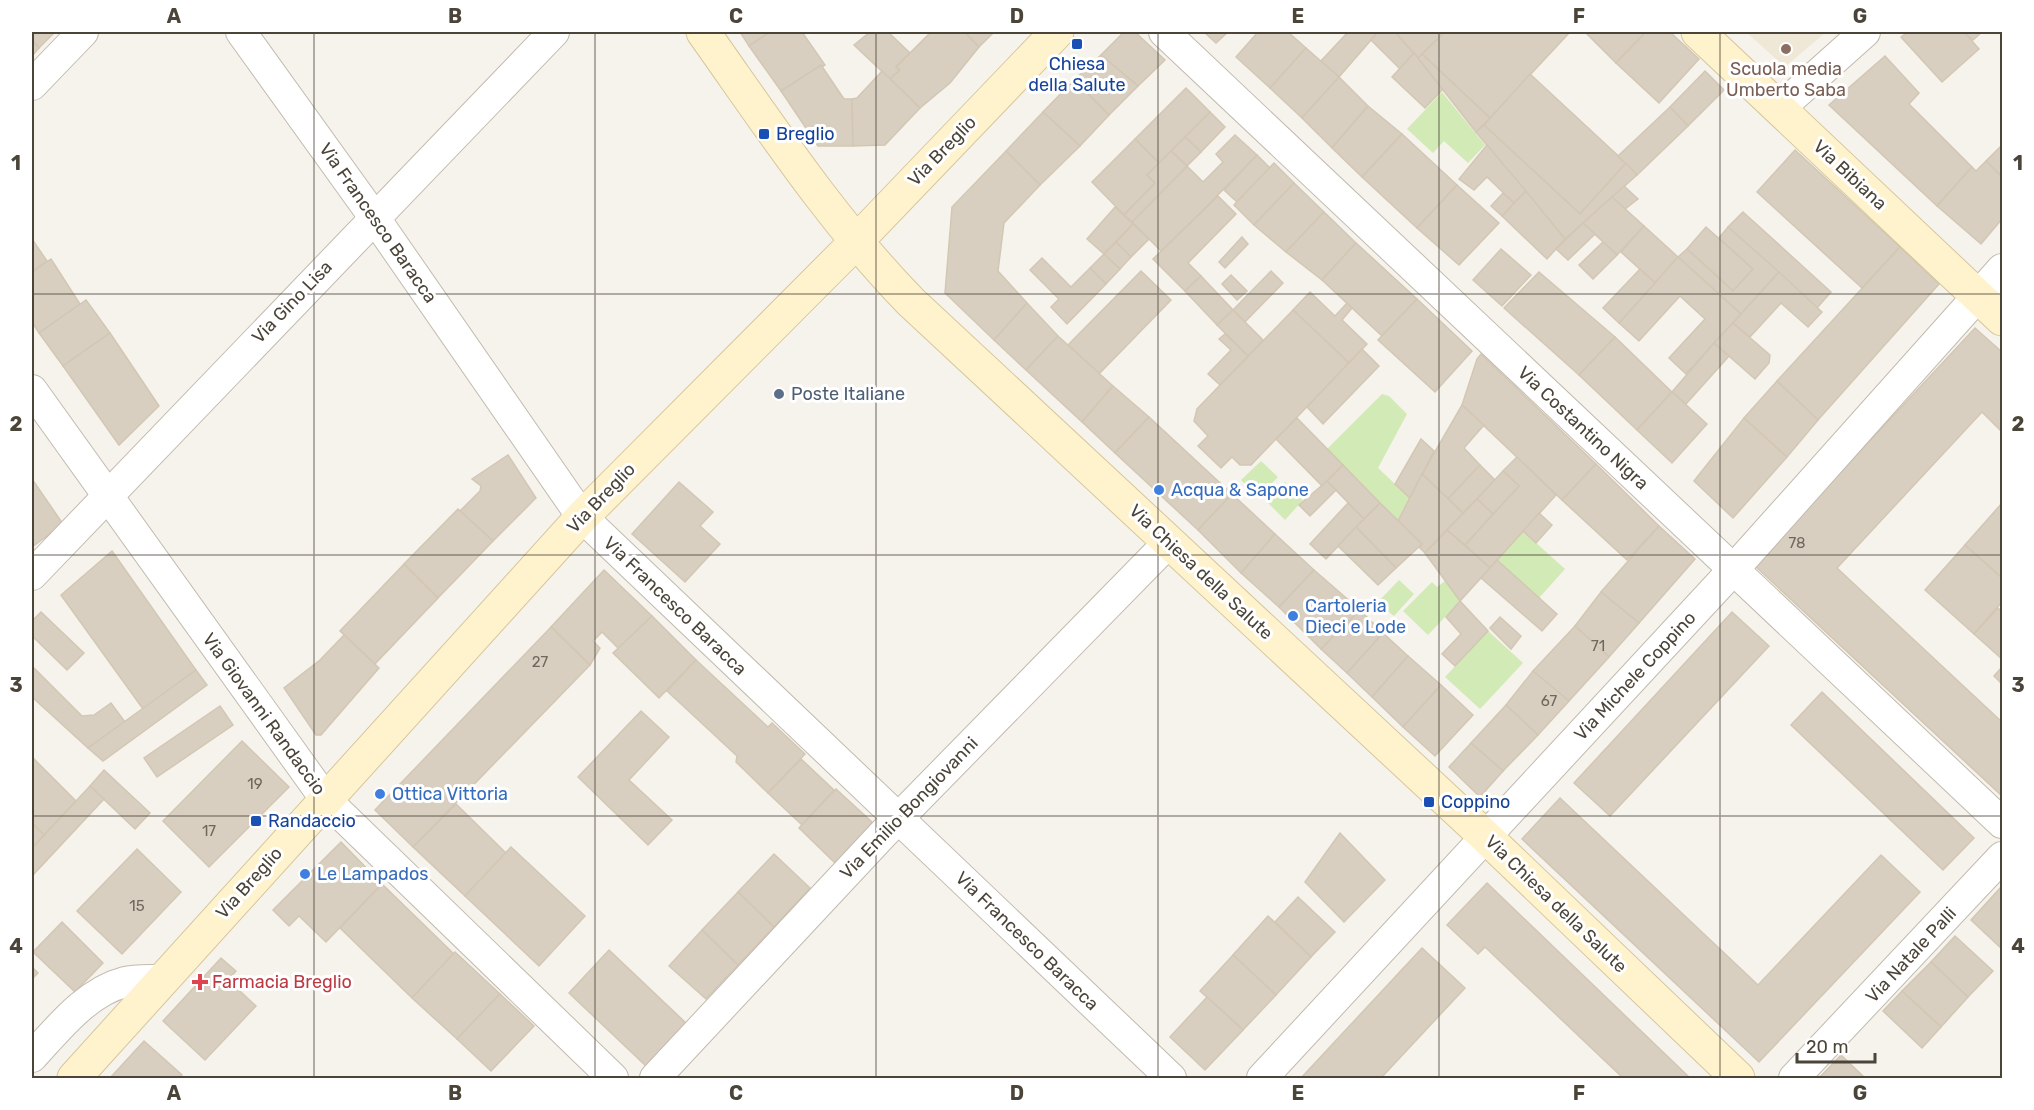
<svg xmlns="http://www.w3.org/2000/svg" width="2034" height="1110" viewBox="0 0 2034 1110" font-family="Rubik,sans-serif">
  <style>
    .education { fill: #efe8d6 }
    .green { fill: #d2eab5 }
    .building { fill: #d8cfc1; stroke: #d3c7b4; stroke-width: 1.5 }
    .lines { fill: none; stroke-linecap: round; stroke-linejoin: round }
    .street-casing { stroke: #c2bbae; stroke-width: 32 }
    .secondary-casing { stroke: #d6c79b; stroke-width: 35 }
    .street { stroke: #fff; stroke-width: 30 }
    .secondary { stroke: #fff3cd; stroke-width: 33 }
    .grid { fill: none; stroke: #4b4439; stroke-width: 1.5; stroke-opacity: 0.55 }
    .transit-dot { fill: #1a4fb4; stroke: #fff; stroke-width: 2 }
    .education-dot { fill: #8d6e63; stroke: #fff; stroke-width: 2 }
    .service-dot { fill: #5c6f8a; stroke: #fff; stroke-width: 2 }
    .shop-dot { fill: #3f7fe0; stroke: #fff; stroke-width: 2 }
    .health-dot { fill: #e0444e; stroke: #fff; stroke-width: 2 }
    .labels { text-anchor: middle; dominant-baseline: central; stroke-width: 6; stroke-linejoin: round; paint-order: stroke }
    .number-label { font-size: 15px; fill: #6e675b }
    .transit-label { font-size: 18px; fill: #164399; stroke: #fff; text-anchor: start }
    .education-label { font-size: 18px; fill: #785e54; stroke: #fff }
    .street-label { font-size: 18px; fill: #4b4439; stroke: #fff }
    .service-label { font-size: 18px; fill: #4e5e75; stroke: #fff; text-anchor: start }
    .shop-label { font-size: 18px; fill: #366cbe; stroke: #fff; text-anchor: start }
    .health-label { font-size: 18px; fill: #be3a42; stroke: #fff; text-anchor: start }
    .neatline { fill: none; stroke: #4b4439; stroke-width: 2 }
    .grid-label { font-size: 20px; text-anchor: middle; font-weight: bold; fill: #4b4439 }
  </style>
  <rect width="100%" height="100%" fill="#f6f3ec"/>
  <path class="education" d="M1746,32h80l-41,35z"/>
  <g class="green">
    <path d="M1442,92l43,53 -17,18 -24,-22 -11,12 -26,-24z"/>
    <path d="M1382,394l7,2 18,18 -29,54 32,30 -12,23 -71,-72z"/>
    <path d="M1261,461l17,16 -20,20 -17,-17z"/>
    <path d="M1285,482l18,18 -18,20 -19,-19z"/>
    <path d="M1523,531l42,38 -26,29 -42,-38z"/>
    <path d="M1399,580l15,14 -20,22 -17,-13z"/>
    <path d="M1445,581l15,20 -32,34 -25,-24 29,-29 5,5z"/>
    <path d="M1488,631l35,32 -43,46 -35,-32z"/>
  </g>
  <g class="building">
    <path d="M32,32h23l-16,16 -7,-8z"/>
    <path d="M740,32h30l-21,14z"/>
    <path d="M770,32h32l23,33 -44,26 -32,-45z"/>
    <path d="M870,32h18l22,21 -14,14 4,3 -10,9 -36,-34z"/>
    <path d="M931,32h34l14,15 -29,36 -30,25 -30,-29 10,-9 -4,-3z"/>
    <path d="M965,32h29l-15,15z"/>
    <path d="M1124,32h11l30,28 -27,26 -37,-31z"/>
    <path d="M1204,32h24l-12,11z"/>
    <path d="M1258,32h30l18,16 -36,40 -34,-31z"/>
    <path d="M1348,32h30l-39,45 -18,-16z"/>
    <path d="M1378,32h17l19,21 -14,16 -29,-29z"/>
    <path d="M1395,32h50l-27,26z"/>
    <path d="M1445,32h125l-80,86 -68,-64z"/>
    <path d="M1585,32h61l-30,31z"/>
    <path d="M1646,32h24l29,27 -40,44 -43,-40z"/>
    <path d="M1908,32h56l15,17 -37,33 -41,-45z"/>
    <path d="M1964,32h18l-9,8z"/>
    <path d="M32,40l7,8 -7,8z"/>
    <path d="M1306,48l33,29 -37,41 -32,-30z"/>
    <path d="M1414,53l29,36 -18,19 -33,-31z"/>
    <path d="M1422,54l68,64 -14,14 -58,-74z"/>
    <path d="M1101,55l37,31 -29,29 -35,-35z"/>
    <path d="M1885,56l34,37 -10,11 63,63 -35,39 -108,-101z"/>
    <path d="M821,65l23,34h8l1,47h-35l-37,-55z"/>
    <path d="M882,71l38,37 -35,37 -32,1 -1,-47 5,-1z"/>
    <path d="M1705,71l19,19 -36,36 -18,-19z"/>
    <path d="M1530,74l96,89 -46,51 -96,-89z"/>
    <path d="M1339,77l29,29 -36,42 -30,-30z"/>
    <path d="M1074,80l35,35 -29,31 -37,-34z"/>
    <path d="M1186,88l24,24 -51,51 -24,-24z"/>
    <path d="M1368,106l34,28 -40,43 -30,-29z"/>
    <path d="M1670,107l18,19 -51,49 -19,-19z"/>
    <path d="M1043,112l37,34 -40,39 -34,-34z"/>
    <path d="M1210,112l15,15 -24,25 -16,-15z"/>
    <path d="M1484,125l96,89 46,-51 11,12 -72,64 -89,-107z"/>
    <path d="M1402,134l55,51 -40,43 -55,-51z"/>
    <path d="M1235,135l22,20 -95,97 -30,-30 55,-56 16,16 20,-20 -7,-8z"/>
    <path d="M1185,137l16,15 -14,14 -16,-15z"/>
    <path d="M1135,139l24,24 -12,12 8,8 -31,32 -32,-33z"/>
    <path d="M1487,145l39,46 -12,12 -27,-26 -13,13 -15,-11z"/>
    <path d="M2002,145v32l-16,-16z"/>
    <path d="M1795,150l105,97 -38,41 -105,-96z"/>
    <path d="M1006,151l34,34 -36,38 -6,48 29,32 -33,37 -49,-47 7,-86z"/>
    <path d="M1171,151l16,15 -55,56 -8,-7 31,-32 -8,-8z"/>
    <path d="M1257,155l13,13 -33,34 -13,-12z"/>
    <path d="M1986,161l16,16v42l-21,25 -44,-38 35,-39 4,4z"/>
    <path d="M1274,163l20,20 -40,42 -20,-20z"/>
    <path d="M1294,183l30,29 -38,40 -32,-27z"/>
    <path d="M1457,185l42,38 -40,42 -42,-37z"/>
    <path d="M1624,186l14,13 -13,10 -13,-12z"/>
    <path d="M1526,191l39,48 -18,20 -45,-43z"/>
    <path d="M1503,193l11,10 -12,13 -11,-10z"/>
    <path d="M1218,196l18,18 -48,49 13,13 -16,15 -32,-32z"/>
    <path d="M1612,197l32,29 -27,29 -34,-32z"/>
    <path d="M1115,207l18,17 -29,30 -17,-15z"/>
    <path d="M1324,212l32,31 -34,37 -36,-28z"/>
    <path d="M1743,212l88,80 -14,16 -89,-81z"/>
    <path d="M1583,223l12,11 -27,26 -12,-11z"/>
    <path d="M1133,224l16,15 -18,18 -15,-15z"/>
    <path d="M1644,226l34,31 -23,26 -34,-31z"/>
    <path d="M1706,227l47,42 -20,22 -46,-42z"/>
    <path d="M1728,227l51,45 -38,42 -63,-57 9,-8 46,42 20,-22 -34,-31z"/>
    <path d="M1242,237l6,7 -23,24 -6,-6z"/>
    <path d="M32,239l15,22 -15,11z"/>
    <path d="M1116,242l15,15 -11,12 -16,-15z"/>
    <path d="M1603,242l14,13 -24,24 -14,-14z"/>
    <path d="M1356,243l61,56 -35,37 -60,-56z"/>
    <path d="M1900,247l39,37 -121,136 -41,-39z"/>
    <path d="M1501,249l30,26 -29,31 -29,-26z"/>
    <path d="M1104,254l16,15 -14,15 -16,-16z"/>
    <path d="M1678,257l63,57 -55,60 -17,-16 36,-39 -25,-23 -41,45 -20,-18z"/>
    <path d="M1042,258l29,29 19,-19 16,16 -39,40 -16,-17 8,-8 -29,-29z"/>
    <path d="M51,259l29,45 -41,29 -7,-11v-50z"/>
    <path d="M1640,269l15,14 -36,40 -16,-15z"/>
    <path d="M1141,271l30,29 -72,74 -31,-29z"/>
    <path d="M1271,271l12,12 -38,39 -12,-12z"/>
    <path d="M1539,272l76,65 -36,38 -75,-67z"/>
    <path d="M1779,272l43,40 -14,15 -27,-24 -31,34 -17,-14z"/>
    <path d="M1231,275l16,16 -10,9 -15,-16z"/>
    <path d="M1201,276l32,34 -16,15 -32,-34z"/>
    <path d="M1310,292l25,24 12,-13 5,5 -10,12 25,24 -18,19 -56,-53z"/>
    <path d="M1417,299l55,52 -37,41 -57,-52z"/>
    <path d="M86,300l24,33 -47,33 -24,-33z"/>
    <path d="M1027,303l31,33 -32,34 -32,-30z"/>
    <path d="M1233,310l30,30 -15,16 -31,-31z"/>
    <path d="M1293,310l56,53 -98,102h-11l-8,-8 -11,11 -23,-22 10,-10 -14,-15 3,-12z"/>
    <path d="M1733,323l37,32 -1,8 -14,16 -41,-36z"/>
    <path d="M1975,328l27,24v80l-20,-20 -145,156 165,154v74l-248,-231z"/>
    <path d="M110,333l49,73 -40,39 -56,-79z"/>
    <path d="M1225,334l23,22 -28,29 -12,-11 23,-24 -12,-11z"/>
    <path d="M1058,336l55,50 -31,36 -56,-52z"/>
    <path d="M1615,337l57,55 -35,38 -58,-55z"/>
    <path d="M1714,343l15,13 -43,48 -14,-12z"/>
    <path d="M1362,349l17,17 -56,58 -16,-17z"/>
    <path d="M1481,354l115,110 -34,36 -100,-95 15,-46z"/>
    <path d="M1777,381l41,39 -31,37 -43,-39z"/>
    <path d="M1113,386l36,31 -34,36 -33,-31z"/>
    <path d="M1672,392l35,32 -35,39 -35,-33z"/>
    <path d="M1462,405l22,20 -20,23 16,17 -32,34 -26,-25z"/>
    <path d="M1149,417l83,77 -34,36 -83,-77z"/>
    <path d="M1297,418l46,47 -21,21 -46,-47z"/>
    <path d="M1744,418l43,39 -54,61 -39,-37z"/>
    <path d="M1421,439l13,12 -24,47 -15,-14z"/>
    <path d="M508,455l28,43 -43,43 -33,-30 20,-20 1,-5 -9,-7z"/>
    <path d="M1517,457l39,38 -66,73 -25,-23 54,-59 -16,-15z"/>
    <path d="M1596,464l63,62 -32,34 -65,-60z"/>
    <path d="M1343,465l37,38 -16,16 -37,-38z"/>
    <path d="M1480,465l15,15 -32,33 -15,-14z"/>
    <path d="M1503,471l16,15 -26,28 -16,-15z"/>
    <path d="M1422,474l41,39 -38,40 -6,-6 3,-3 -24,-23z"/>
    <path d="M32,479l31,45 -31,23z"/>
    <path d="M1327,481l9,9 -26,26 -11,-11z"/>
    <path d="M679,482l34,30 -13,14 20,18 -35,38 -53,-48z"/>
    <path d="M1232,494l43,40 -34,39 -43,-43z"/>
    <path d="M1477,499l16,15 -28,31 -18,-15z"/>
    <path d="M1348,503l16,16 -38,40 -16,-15z"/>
    <path d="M1380,503l42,41 -26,24 -40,-41z"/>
    <path d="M2002,503v75l-37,-33z"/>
    <path d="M458,509l35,32 -55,57 -34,-34z"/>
    <path d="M1539,513l13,12 -16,18 -13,-12z"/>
    <path d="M1659,526l36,33 -56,64 -38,-31z"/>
    <path d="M1356,527l40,41 -18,17 -40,-39z"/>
    <path d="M1447,530l43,38 -30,33 -35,-48z"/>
    <path d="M1275,534l39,36 -35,37 -38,-34z"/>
    <path d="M1965,545l37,33v24l-28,32 -49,-44z"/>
    <path d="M112,551l84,119 -53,39 -82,-114z"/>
    <path d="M1497,560l60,54 -15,17 -61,-53z"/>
    <path d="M404,564l34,34 -63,66 -35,-33z"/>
    <path d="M604,570l48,46 -33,33 -17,-17 -9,9 7,7 -10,17 -39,-38z"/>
    <path d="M1314,570l46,40 -39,39 -42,-42z"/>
    <path d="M1601,592l38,31 -30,34 -34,-31z"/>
    <path d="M1460,601l28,30 -33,35 -13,-12 19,-20 -15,-17z"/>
    <path d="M1998,608l4,4v47l-28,-25z"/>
    <path d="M1360,610l23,23 -36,40 -26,-24z"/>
    <path d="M41,612l43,41 -17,17 -35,-34v-15z"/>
    <path d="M1732,612l37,34 -159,170 -36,-33z"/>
    <path d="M652,616l44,44 -37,38 -46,-45z"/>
    <path d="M1500,617l21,19 -10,13 -21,-21z"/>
    <path d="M1575,626l34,31 -40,44 -36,-30z"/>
    <path d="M551,627l39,38 -177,182 -38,-37z"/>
    <path d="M1383,633l25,23 -36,41 -25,-24z"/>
    <path d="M344,635l35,33 -58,67h-5l-32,-47 36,-28z"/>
    <path d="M1408,656l33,29 -38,42 -31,-30z"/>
    <path d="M696,660l72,67 4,-4 33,31 -37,39 -32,-31 1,-6 -70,-65z"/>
    <path d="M32,666l50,50 12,-1 17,-12 14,19 -37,26 -56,-51z"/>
    <path d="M2002,667v17l-8,-8z"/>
    <path d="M196,670l11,15 -104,76 -15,-13z"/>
    <path d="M1533,671l36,30 -31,34 -32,-30z"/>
    <path d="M1441,685l32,30 -38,41 -32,-29z"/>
    <path d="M1822,692l152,146 -31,32 -152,-145z"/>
    <path d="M1506,705l32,30 -35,36 -32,-28z"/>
    <path d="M220,706l13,19 -76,52 -13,-19z"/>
    <path d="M641,711l28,26 -40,43 43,40 -24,25 -70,-68z"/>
    <path d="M242,741l47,46 -80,80 -46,-46z"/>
    <path d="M1471,743l32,28 -23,26 -31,-30z"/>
    <path d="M32,757l44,44 -32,34 -12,-12z"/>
    <path d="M801,759l33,31 -32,35 -34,-32z"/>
    <path d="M104,770l46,43 -15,16 -45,-43z"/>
    <path d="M90,786l14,13 -72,77v-28z"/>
    <path d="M836,789l37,34 -38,40 -36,-35z"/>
    <path d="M1560,798l198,187 123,-130 39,37 -161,170 -237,-223z"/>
    <path d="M456,804l50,49 -41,43 -52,-49z"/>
    <path d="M32,823l12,12 -12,13z"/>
    <path d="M1340,833l45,47 -41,42 -39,-40z"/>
    <path d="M341,842l41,42 -56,58 -27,-26 -10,10 -16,-16z"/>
    <path d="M511,847l74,69 -46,50 -74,-70z"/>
    <path d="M137,849l44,43 -59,62 -45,-43z"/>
    <path d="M774,854l36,34 -36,39 -36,-35z"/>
    <path d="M1487,883l203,195h-67l-138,-131 -7,7 -31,-29z"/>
    <path d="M382,884l72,70 -42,44 -72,-70z"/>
    <path d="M2002,886v63l-31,-29z"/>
    <path d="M738,892l36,35 -36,38 -36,-35z"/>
    <path d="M1298,897l37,35 -24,25 -36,-35z"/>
    <path d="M1268,916l43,41 -35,38 -43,-40z"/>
    <path d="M62,922l41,41 -28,29 -42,-40z"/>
    <path d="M702,930l36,35 -32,34 -37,-33z"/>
    <path d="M1955,936l38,35 -25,26 -37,-35z"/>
    <path d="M1422,948l43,40 -84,90h-80z"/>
    <path d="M609,950l78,74 -40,43 -78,-74z"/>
    <path d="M455,952l45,42 -43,45 -45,-41z"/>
    <path d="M1233,955l43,40 -33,35 -43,-39z"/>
    <path d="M221,958l15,13 -8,9 28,26 -51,54 -42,-39z"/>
    <path d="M1931,962l37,35 -27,30 -39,-36z"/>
    <path d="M32,967l6,6 -6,6z"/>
    <path d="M1902,991l39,36 -19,21 -39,-37z"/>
    <path d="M500,994l34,32 -43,45 -34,-32z"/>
    <path d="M1207,997l36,33 -38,40 -35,-33z"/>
    <path d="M144,1041l38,34 -2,3h-70z"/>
    <path d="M1841,1055l24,23h-46z"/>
  </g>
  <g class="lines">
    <defs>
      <g id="street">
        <path d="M241,32l133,185 208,300 589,561"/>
        <path d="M1164,32l838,791"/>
        <path d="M32,85l51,-53"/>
        <path d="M1780,108l85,-76"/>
        <path d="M32,390l294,410 287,278"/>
        <path d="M32,575l522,-543"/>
        <path d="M32,1057c25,-27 54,-65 93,-75 11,-3 25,-2 37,-2"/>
        <path d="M655,1078l228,-244 286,-292"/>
        <path d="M1262,1078l471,-508 269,-301"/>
        <path d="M1794,1078l208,-221"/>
      </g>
      <g id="secondary">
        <path d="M703,32c66,93 128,188 208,270l576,536 251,240"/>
        <path d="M1698,32l304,287"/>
        <path d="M74,1078l508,-561 267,-268 208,-217"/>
      </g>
    </defs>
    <use href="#street" class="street-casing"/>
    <use href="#secondary" class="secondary-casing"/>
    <use href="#street" class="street"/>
    <use href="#secondary" class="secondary"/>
  </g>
  <path class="grid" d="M314,32v1046M595,32v1046M876,32v1046M1158,32v1046M1439,32v1046M1720,32v1046M32,294h1970M32,555h1970M32,816h1970"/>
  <g class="transit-dot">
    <rect x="1071" y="38" width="12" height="12" rx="3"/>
    <rect x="758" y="128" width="12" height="12" rx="3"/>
    <rect x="1423" y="796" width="12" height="12" rx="3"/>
    <rect x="250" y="815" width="12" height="12" rx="3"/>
  </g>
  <circle class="education-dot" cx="1786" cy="49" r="6"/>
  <circle class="service-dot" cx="779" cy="394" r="6"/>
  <g class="shop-dot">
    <circle cx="1159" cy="490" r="6"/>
    <circle cx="1293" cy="616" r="6"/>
    <circle cx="380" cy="794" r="6"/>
    <circle cx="305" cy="874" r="6"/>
  </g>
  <path class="health-dot" d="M197 973h6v6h6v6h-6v6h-6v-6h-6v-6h6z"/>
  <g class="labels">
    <g class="number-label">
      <text x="1797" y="543">78</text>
      <text x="1598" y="646">71</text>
      <text x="540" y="662">27</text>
      <text x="1549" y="701">67</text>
      <text x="255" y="784">19</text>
      <text x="209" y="831">17</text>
      <text x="137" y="906">15</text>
    </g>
    <g class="transit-label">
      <text x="1077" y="64" text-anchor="middle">Chiesa<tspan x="1077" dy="21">della Salute</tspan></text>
      <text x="776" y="134">Breglio</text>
      <text x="1441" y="802">Coppino</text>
      <text x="268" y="821">Randaccio</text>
    </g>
    <g class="education-label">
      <text x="1786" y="69">Scuola media<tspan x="1786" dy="21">Umberto Saba</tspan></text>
    </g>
    <g class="street-label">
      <text transform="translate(942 151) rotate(-46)">Via Breglio</text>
      <text transform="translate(1850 175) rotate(43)">Via Bibiana</text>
      <text transform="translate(378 223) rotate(55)">Via Francesco Baracca</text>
      <text transform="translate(292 302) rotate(-46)">Via Gino Lisa</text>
      <text transform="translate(1583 428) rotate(43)">Via Costantino Nigra</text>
      <text transform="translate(601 498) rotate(-46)">Via Breglio</text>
      <text transform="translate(1201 572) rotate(43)">Via Chiesa della Salute</text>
      <text transform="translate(675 606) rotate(44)">Via Francesco Baracca</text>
      <text transform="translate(1635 676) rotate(-47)">Via Michele Coppino</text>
      <text transform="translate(264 714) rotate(54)">Via Giovanni Randaccio</text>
      <text transform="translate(909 808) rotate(-46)">Via Emilio Bongiovanni</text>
      <text transform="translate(249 883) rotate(-48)">Via Breglio</text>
      <text transform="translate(1556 904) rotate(44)">Via Chiesa della Salute</text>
      <text transform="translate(1027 941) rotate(44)">Via Francesco Baracca</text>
      <text transform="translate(1911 955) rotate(-47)">Via Natale Palli</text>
    </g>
    <g class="service-label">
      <text x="791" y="394">Poste Italiane</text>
    </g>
    <g class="shop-label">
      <text x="1171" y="490">Acqua &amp; Sapone</text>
      <text x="1305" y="606">Cartoleria<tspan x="1305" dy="21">Dieci e Lode</tspan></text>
      <text x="392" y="794">Ottica Vittoria</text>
      <text x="317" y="874">Le Lampados</text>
    </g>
    <g class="health-label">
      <text x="212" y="982">Farmacia Breglio</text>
    </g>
  </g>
  <rect width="2034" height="1110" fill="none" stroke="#ffffff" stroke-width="66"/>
  <path d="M1797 1053v9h78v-9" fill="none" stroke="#4b4439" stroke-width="3"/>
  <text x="1806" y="1053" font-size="18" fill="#4b4439" stroke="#ffffff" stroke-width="4.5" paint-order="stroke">20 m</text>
  <rect x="33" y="33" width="1968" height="1044" class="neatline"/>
  <g class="grid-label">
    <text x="174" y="23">A</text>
    <text x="455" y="23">B</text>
    <text x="736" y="23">C</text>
    <text x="1017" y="23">D</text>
    <text x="1298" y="23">E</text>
    <text x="1579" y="23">F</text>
    <text x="1860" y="23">G</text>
    <text x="16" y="170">1</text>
    <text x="2018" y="170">1</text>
    <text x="16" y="431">2</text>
    <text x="2018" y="431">2</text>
    <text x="16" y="692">3</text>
    <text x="2018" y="692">3</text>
    <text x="16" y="953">4</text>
    <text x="2018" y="953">4</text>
    <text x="174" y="1100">A</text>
    <text x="455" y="1100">B</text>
    <text x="736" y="1100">C</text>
    <text x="1017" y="1100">D</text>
    <text x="1298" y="1100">E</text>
    <text x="1579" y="1100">F</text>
    <text x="1860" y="1100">G</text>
  </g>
</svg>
